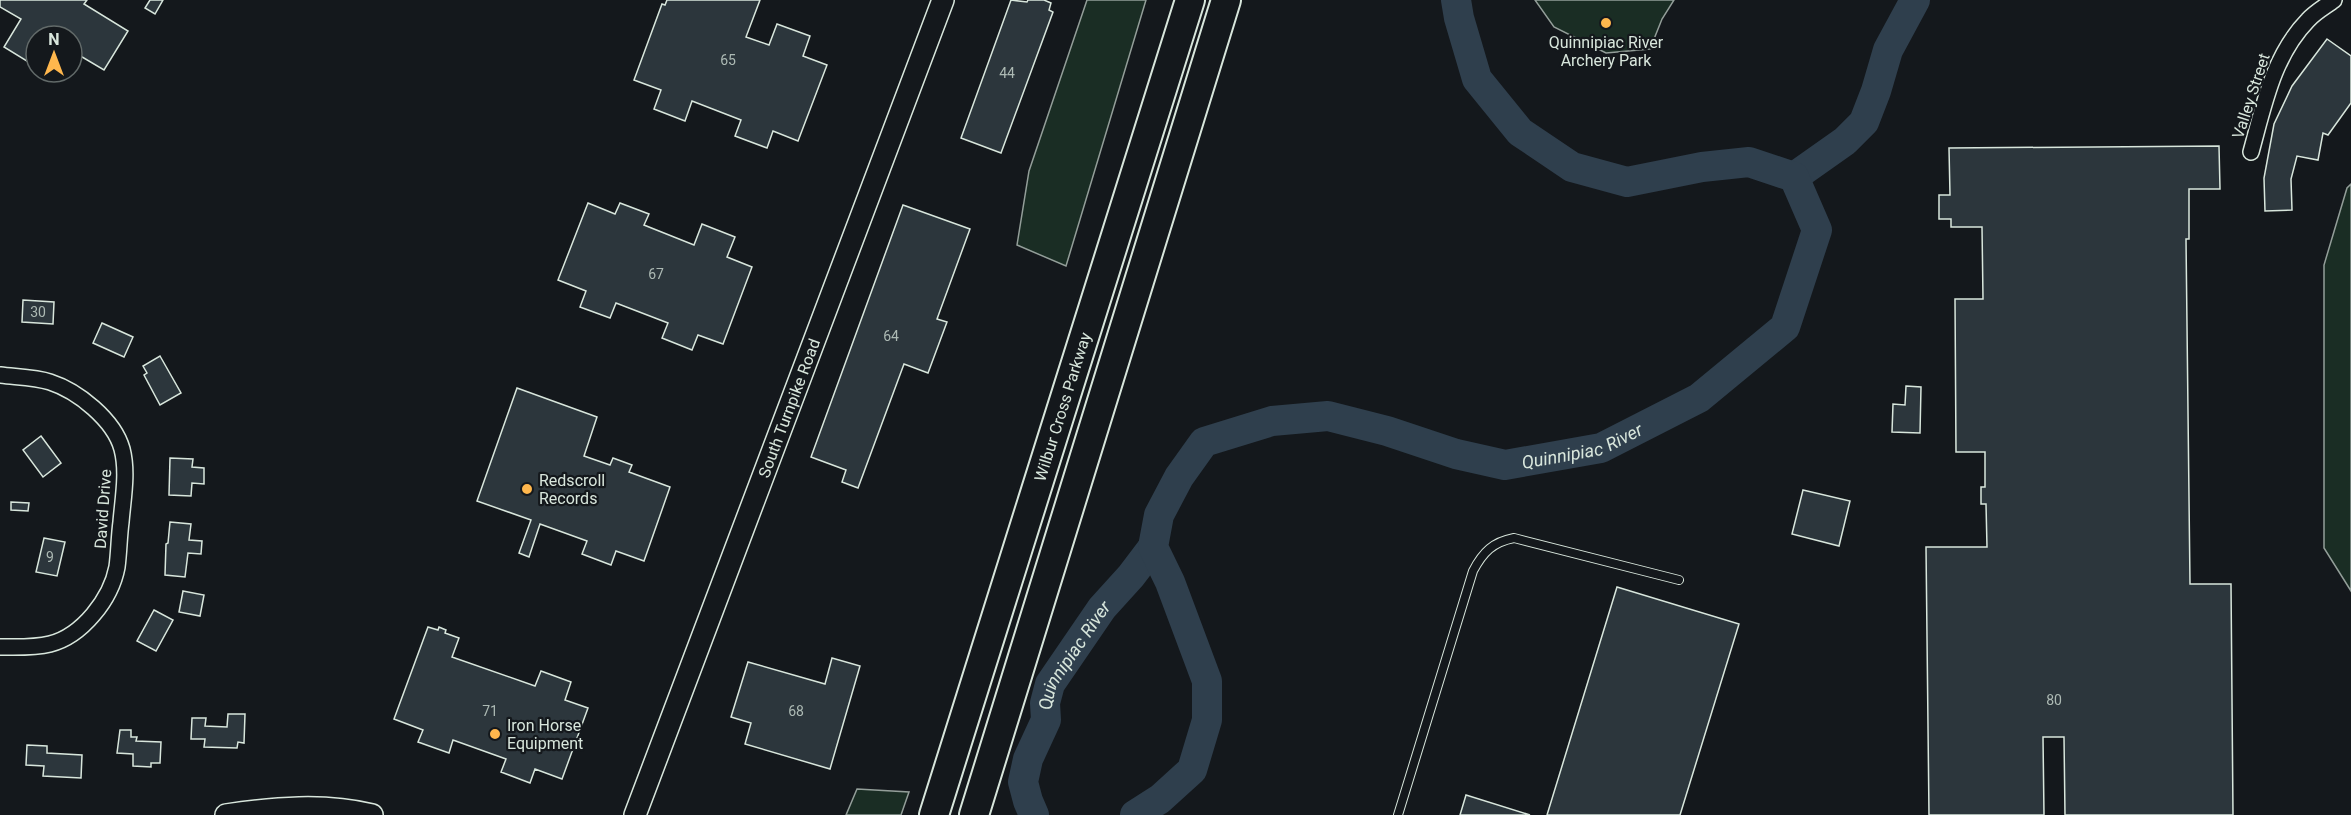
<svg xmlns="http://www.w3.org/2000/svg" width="2351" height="815" viewBox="0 0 2351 815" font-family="Roboto,sans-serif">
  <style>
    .green { fill: #1a2d24; stroke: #939e99; stroke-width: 1.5 }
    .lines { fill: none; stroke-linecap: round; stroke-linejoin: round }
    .river { stroke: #2f3f4d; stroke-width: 30 }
    .building { fill: #2c363c; stroke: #d8e6dc; stroke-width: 1.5 }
    .lane-casing { stroke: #d8e6dc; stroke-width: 10 }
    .street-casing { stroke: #d8e6dc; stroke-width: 18 }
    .secondary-casing { stroke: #d8e6dc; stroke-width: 24 }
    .highway-casing { stroke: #d8e6dc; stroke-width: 32 }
    .lane { stroke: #14181c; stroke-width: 8 }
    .street { stroke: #14181c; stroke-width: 15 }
    .secondary { stroke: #14181c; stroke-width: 21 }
    .highway { stroke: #14181c; stroke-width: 28 }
    .poi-dot { fill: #ffb74d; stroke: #14181c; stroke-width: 2 }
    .labels { text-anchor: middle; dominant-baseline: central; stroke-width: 4.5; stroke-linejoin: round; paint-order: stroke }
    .number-label { font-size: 14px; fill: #adbab4 }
    .poi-label { font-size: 16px; fill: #d8e6dc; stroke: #14181c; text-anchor: start }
    .street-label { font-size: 16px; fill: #d8e6dc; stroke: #14181c }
    .water-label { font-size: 18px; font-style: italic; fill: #d8e6dc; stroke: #14181c }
  </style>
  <rect width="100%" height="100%" fill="#14181c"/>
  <g class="green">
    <path d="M1087,0h59l-80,266 -49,-21 12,-74z"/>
    <path d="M1535,0h139l-12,19 -12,30 -44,4 -52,-26z"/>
    <path d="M2351,184v407l-27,-43v-283l23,-77z"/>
    <path d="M857,789l52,3 -8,23h-55z"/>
  </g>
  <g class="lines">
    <g class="river">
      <path d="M1794,177l51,-36 19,-19 12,-31 12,-41 27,-50"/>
      <path id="s1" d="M1034,815l-6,-14 -5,-19 5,-23 18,-39 -1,-17 5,-19 52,-76 29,-32 22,-29"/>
      <path id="s2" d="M1135,815l25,-16 32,-29 15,-50v-39l-37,-99 -17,-35 6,-32 20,-38 25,-35 68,-21 56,-5 59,15 69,23 49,11 96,-17 98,-50 86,-71 32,-97 -23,-53 -45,-15 -47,5 -75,15 -55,-15 -52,-35 -43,-53 -18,-61 -3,-18"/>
    </g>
  </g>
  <g class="building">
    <path d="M0,0h87l-3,4 44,27 -24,39 -32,-19v-15h-36v23l-3,-2 -3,6 -26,-16 17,-28 -21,-12z"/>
    <path d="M150,0h13l-8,14 -10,-6z"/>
    <path d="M667,0h93l-14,37 23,8 8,-21 33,12 -7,20 24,9 -29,76 -25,-10 -6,17 -32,-12 6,-16 -49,-19 -7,20 -31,-12 7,-19 -27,-10 28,-76 3,1z"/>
    <path d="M1011,0l16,2 1,-2h16l7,3 -2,7 4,2 -52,141 -40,-15z"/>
    <path d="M2327,39l24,17v47l-23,32 -5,-2 -5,27 -21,-4 -6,23 1,31 -27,1 -1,-33 10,-54 18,-38z"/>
    <path d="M2219,146l1,43h-31v50h-3l4,345h41l2,231h-168l-1,-78h-21l1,78h-115l-3,-268h61l-1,-43h-5v-17h4v-35h-29l-1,-153h28l-1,-72h-31v-8h-12v-24h11l-1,-47z"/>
    <path d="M588,203l27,11 5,-11 29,11 -5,11 50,20 8,-21 33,13 -8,20 25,10 -29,77 -25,-9 -6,15 -30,-12 6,-15 -52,-20 -6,15 -30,-11 6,-16 -28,-11z"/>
    <path d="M903,205l67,24 -33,90 10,3 -19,51 -24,-9 -46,124 -16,-6 4,-12 -35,-13z"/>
    <path d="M23,300l31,2 -1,22 -31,-2z"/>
    <path d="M102,323l31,14 -9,20 -31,-14z"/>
    <path d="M160,356l21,37 -21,12 -16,-30 3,-2 -4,-7z"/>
    <path d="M1906,386l15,1 -1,46 -28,-1 1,-28 12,1z"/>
    <path d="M517,388l80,29 -13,39 26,9 3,-7 19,7 -3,7 41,15 -26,74 -28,-10 -5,14 -29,-11 5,-13 -47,-17 -11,33 -10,-4 12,-33 -54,-19z"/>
    <path d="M41,436l20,27 -18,14 -20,-27z"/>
    <path d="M170,458l23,1 -1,8 12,1v16l-12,-1 -1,13 -22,-1z"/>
    <path d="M1803,490l47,11 -11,45 -47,-12z"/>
    <path d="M11,502l18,1 -1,8 -17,-1z"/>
    <path d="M170,522l21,2 -2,16 13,1 -1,13 -13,-1 -3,24 -20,-2 1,-31 2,-1z"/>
    <path d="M44,538l21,4 -8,34 -21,-4z"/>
    <path d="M1617,587l122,37 -59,191h-133z"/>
    <path d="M183,591l21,4 -4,21 -21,-4z"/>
    <path d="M154,610l19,10 -17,31 -19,-10z"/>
    <path d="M428,627l10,3 1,-3 7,3 -1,3 14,5 -7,19 83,29 6,-15 30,11 -6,18 23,8 -26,71 -27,-10 -5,14 -29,-11 5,-13 -53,-19 -4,13 -31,-11 5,-12 -29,-11z"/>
    <path d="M832,658l28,8 -30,103 -85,-25 6,-21 -20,-6 17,-55 77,22z"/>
    <path d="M228,714h17l-1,29 -6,-1 -1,6 -33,-1 1,-8h-14l1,-21h14l-1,8 22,1z"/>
    <path d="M120,730h11v7h6l-1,4 25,1 -1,21h-9v4l-18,-1v-12l-16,-1z"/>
    <path d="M27,745l20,1v7l35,2 -1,23 -38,-2 1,-10 -18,-1z"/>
    <path d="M1466,795l64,20h-70z"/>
  </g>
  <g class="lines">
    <defs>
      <path id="lane" d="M1398,815l75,-244c10,-19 20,-29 41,-33l165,42"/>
      <g id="street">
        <path d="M2251,152c13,-47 22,-96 57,-132 7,-8 18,-14 26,-20"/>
        <path d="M0,375c15,2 35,2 50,7 28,9 64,38 72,67 6,23 1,49 -1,73 -2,15 -2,30 -4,45 -6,32 -35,69 -67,77 -16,4 -33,3 -50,3"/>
      </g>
      <g id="secondary">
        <path d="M226,815c48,-7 98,-12 146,0"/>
        <path id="s3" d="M635,815l308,-815"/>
      </g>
      <g id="highway">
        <path id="s4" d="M934,815l256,-815"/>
        <path d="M974,815l252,-815"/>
      </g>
    </defs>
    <use href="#lane" class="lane-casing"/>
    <use href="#street" class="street-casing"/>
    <use href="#secondary" class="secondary-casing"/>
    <use href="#highway" class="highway-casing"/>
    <use href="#lane" class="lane"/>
    <use href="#street" class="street"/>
    <use href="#secondary" class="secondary"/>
    <use href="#highway" class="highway"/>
  </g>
  <g class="poi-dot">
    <circle cx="1606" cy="23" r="6"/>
    <circle cx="527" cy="489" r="6"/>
    <circle cx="495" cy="734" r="6"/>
  </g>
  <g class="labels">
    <g class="number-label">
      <text x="728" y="60">65</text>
      <text x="1007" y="73">44</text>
      <text x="656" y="274">67</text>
      <text x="38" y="312">30</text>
      <text x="891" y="336">64</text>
      <text x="50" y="557">9</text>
      <text x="2054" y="700">80</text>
      <text x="490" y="711">71</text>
      <text x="796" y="711">68</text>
    </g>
    <g class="poi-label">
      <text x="1606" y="42" text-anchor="middle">Quinnipiac River<tspan x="1606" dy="18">Archery Park</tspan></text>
      <text x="539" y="480">Redscroll<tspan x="539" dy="18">Records</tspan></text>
      <text x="507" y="725">Iron Horse<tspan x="507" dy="18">Equipment</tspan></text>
    </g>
    <g class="street-label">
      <text transform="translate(2251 96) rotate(-72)">Valley Street</text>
      <text stroke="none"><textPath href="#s3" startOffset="435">South Turnpike Road</textPath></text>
      <text stroke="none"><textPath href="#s4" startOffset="428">Wilbur Cross Parkway</textPath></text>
      <text transform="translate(103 509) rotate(-86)">David Drive</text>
    </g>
    <g class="water-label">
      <text stroke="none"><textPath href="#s2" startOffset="818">Quinnipiac River</textPath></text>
      <text stroke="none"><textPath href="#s1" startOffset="174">Quinnipiac River</textPath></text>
    </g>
  </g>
  <g transform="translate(54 54)"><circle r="28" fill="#14181c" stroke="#626a69" stroke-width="1.5"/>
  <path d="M0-4.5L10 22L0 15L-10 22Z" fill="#ffb74d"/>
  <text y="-9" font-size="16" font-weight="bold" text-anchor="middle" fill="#d8e6dc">N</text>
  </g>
</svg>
